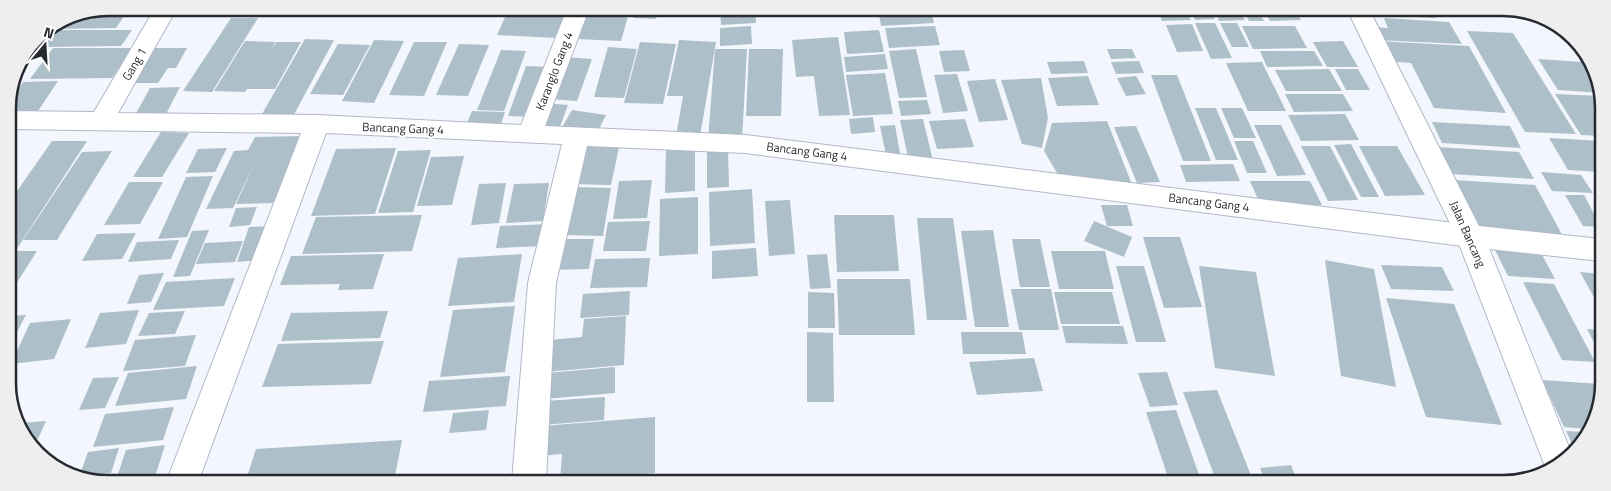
<svg xmlns="http://www.w3.org/2000/svg" width="1611" height="491" viewBox="0 0 1611 491" font-family="'Titillium Web',sans-serif">
  <style>
    .building { fill: #adbfc8 }
    .lines { fill: none; stroke-linecap: round; stroke-linejoin: round }
    .street-casing { stroke: #b0b8c7; stroke-width: 2 }
    .secondary-casing { stroke: #b0b8c7; stroke-width: 2 }
    .street { fill: #fff; fill-rule: evenodd }
    .secondary { fill: #fff; fill-rule: evenodd }
    .labels { text-anchor: middle; dominant-baseline: central; stroke-width: 4.5; stroke-linejoin: round; paint-order: stroke }
    .street-label { font-size: 12px; fill: #26292f; stroke: #fff }
    .rim { fill: none; stroke: #26292f; stroke-width: 2.5 }
  </style>
  <rect width="100%" height="100%" fill="#f3f6fd"/>
  <g class="building">
    <path d="M132,8h23l-5,8 -24,1z"/>
    <path d="M509,8l58,1 -11,29 -59,-3z"/>
    <path d="M129,9l-13,19 -61,1 7,-8 8,-6 26,-5z"/>
    <path d="M585,9h45l-9,32 -45,-2z"/>
    <path d="M636,9h22l-2,10 -22,-1z"/>
    <path d="M720,9h35l1,14 -35,2z"/>
    <path d="M878,9l53,1 3,13 -53,3z"/>
    <path d="M1158,10h28l5,10 -29,1z"/>
    <path d="M1191,10h19l5,9 -20,1z"/>
    <path d="M1215,10h24l6,10 -26,1z"/>
    <path d="M1243,10h15l6,11h-15z"/>
    <path d="M1264,10h31l6,10 -31,1z"/>
    <path d="M1372,11h60l4,7 -62,-3z"/>
    <path d="M231,18h27l-46,74 -29,-1z"/>
    <path d="M1384,18l65,4 13,22 -86,-4 -6,-13 18,1z"/>
    <path d="M1195,23h20l17,35 -21,1z"/>
    <path d="M1220,23h17l12,24h-17z"/>
    <path d="M1192,24l11,27 -26,1 -11,-27z"/>
    <path d="M751,26l1,18 -32,2v-18z"/>
    <path d="M935,26l5,19 -51,3 -4,-20z"/>
    <path d="M1242,26h53l12,22 -54,1z"/>
    <path d="M52,27l-38,51 4,-14 19,-27z"/>
    <path d="M55,30h77l-11,16 -79,1z"/>
    <path d="M879,30l5,22 -37,2 -3,-22z"/>
    <path d="M1467,31l46,2 63,101 -51,-2z"/>
    <path d="M838,37l12,78 -31,1 -5,-40 -18,1 -4,-37z"/>
    <path d="M305,39l29,1 -44,82 -32,-1z"/>
    <path d="M374,40l30,1 -30,62 -32,-2z"/>
    <path d="M679,40l37,2 -16,94h-24l7,-40h-16z"/>
    <path d="M245,41l30,1 -3,7 4,-7h25l-26,47h-28l-2,3 -31,-1z"/>
    <path d="M1343,41l15,26h-31l-14,-25z"/>
    <path d="M1377,41l92,5 37,67 -72,-5 -23,-45 -25,-2z"/>
    <path d="M414,42h33l-23,54 -35,-1z"/>
    <path d="M640,42l36,2 -13,60 -39,-1z"/>
    <path d="M338,44l32,1 -27,50 -33,-1z"/>
    <path d="M459,44l30,1 -21,51 -32,-1z"/>
    <path d="M608,47l29,2 -13,49 -30,-1z"/>
    <path d="M53,48h80l-21,30 -82,1z"/>
    <path d="M148,48h39l-11,20h-8l-10,15h-32z"/>
    <path d="M715,49h32l-5,91h-34z"/>
    <path d="M749,49h34l-2,67h-35z"/>
    <path d="M916,49l11,48 -28,1 -10,-47z"/>
    <path d="M1107,49h25l4,9 -25,1z"/>
    <path d="M501,50l25,1 -22,60 -27,-1z"/>
    <path d="M964,50l6,21 -26,1 -5,-21z"/>
    <path d="M1260,51h54l9,15 -56,1z"/>
    <path d="M885,54l3,15 -42,3 -2,-15z"/>
    <path d="M564,57l28,2 -15,42 -28,-2z"/>
    <path d="M1538,59l45,3 19,27v4l-44,-3z"/>
    <path d="M1084,61l4,12 -37,1 -4,-12z"/>
    <path d="M1139,61l5,12 -28,1 -5,-12z"/>
    <path d="M1262,62l24,49h-38l-22,-48z"/>
    <path d="M526,66l23,1 -17,50 -24,-1z"/>
    <path d="M1329,69l13,22h-56l-11,-21z"/>
    <path d="M1335,69h23l12,21h-24z"/>
    <path d="M885,73l8,41 -40,2 -7,-41z"/>
    <path d="M957,74l11,37 -25,2 -9,-38z"/>
    <path d="M1151,75h26l34,86h-28z"/>
    <path d="M1088,76l11,29 -42,1 -9,-28z"/>
    <path d="M1136,76l10,18 -20,2 -9,-18z"/>
    <path d="M1041,78l7,40 -6,30 -20,-4 -21,-64z"/>
    <path d="M995,79l13,41 -29,2 -12,-41z"/>
    <path d="M58,81l-22,33 -28,1v-11l15,-22z"/>
    <path d="M180,87l-15,29 -31,1 16,-29z"/>
    <path d="M1285,94h58l10,17 -59,1z"/>
    <path d="M1555,94l47,2 -1,40 -20,-1z"/>
    <path d="M927,100l4,14 -30,2 -3,-15z"/>
    <path d="M544,103l24,2 -9,24 -24,-2z"/>
    <path d="M1195,108h21l22,52h-22z"/>
    <path d="M1221,108h21l14,30h-22z"/>
    <path d="M572,110l34,5 -10,20 -35,-6z"/>
    <path d="M472,111l33,1 -5,15 -34,-1z"/>
    <path d="M1345,114l14,26 -58,1 -13,-26z"/>
    <path d="M873,117l2,15 -24,2 -2,-15z"/>
    <path d="M923,119l10,42 -24,1 -9,-42z"/>
    <path d="M965,119l9,28 -37,2 -8,-28z"/>
    <path d="M1107,121l24,61 -38,4 -33,-8 -16,-27 8,-28z"/>
    <path d="M1432,122l78,4 11,22 -79,-5z"/>
    <path d="M895,125l5,29 -14,1 -6,-29z"/>
    <path d="M1254,125h27l25,50 -29,1z"/>
    <path d="M1136,126l24,56 -23,1 -23,-56z"/>
    <path d="M161,132l28,1 -27,44h-29z"/>
    <path d="M302,136l-29,67 -37,1 22,-48 -25,52 -27,1 28,-58 14,-1 7,-13z"/>
    <path d="M1549,138l52,3v31l-33,-2z"/>
    <path d="M52,141h35l-71,109h-7l-1,-46z"/>
    <path d="M1234,141h19l14,32h-20z"/>
    <path d="M1351,144l28,53h-18l-27,-52z"/>
    <path d="M580,145l39,2 -8,38 -42,-1z"/>
    <path d="M695,145v46l-30,2 1,-46z"/>
    <path d="M1301,146h29l28,54 -30,1z"/>
    <path d="M1359,146h38l28,49 -40,1z"/>
    <path d="M1437,147l82,5 15,27 -84,-5z"/>
    <path d="M227,148l-12,24 -29,1 12,-24z"/>
    <path d="M396,148l-21,66 -64,2 25,-67z"/>
    <path d="M728,149l1,38 -22,1v-38z"/>
    <path d="M431,150l-18,62 -35,1 20,-62z"/>
    <path d="M112,151l-55,89h-34l59,-88z"/>
    <path d="M464,156l-12,49 -35,1 14,-49z"/>
    <path d="M1233,164l7,17 -54,1 -6,-17z"/>
    <path d="M1541,172l40,3 12,18 -41,-2z"/>
    <path d="M213,176l-26,61 -29,2 28,-62z"/>
    <path d="M652,180l-5,38 -34,1 6,-38z"/>
    <path d="M1453,180l82,5 29,53 -85,-5z"/>
    <path d="M1250,181h60l12,24 -61,1z"/>
    <path d="M129,182h34l-23,42 -36,1z"/>
    <path d="M506,183l-7,40 -28,2 8,-41z"/>
    <path d="M549,183l-6,38 -37,2 8,-39z"/>
    <path d="M574,187l37,1 -8,48 -40,-1z"/>
    <path d="M752,189l3,54 -45,3 -1,-54z"/>
    <path d="M1565,195h19l17,32 -18,-1z"/>
    <path d="M698,197v57l-39,2 1,-57z"/>
    <path d="M790,200l5,54 -26,2 -4,-55z"/>
    <path d="M1101,205h26l6,21h-26z"/>
    <path d="M257,207l-7,18 -21,2 7,-19z"/>
    <path d="M422,215l-10,36 -110,3 14,-37z"/>
    <path d="M834,215h60l5,56 -62,1z"/>
    <path d="M917,218h36l14,102h-40z"/>
    <path d="M650,221l-4,30h-43l5,-29z"/>
    <path d="M1094,221l38,16 -8,20 -40,-16z"/>
    <path d="M547,224l-3,22 -48,2 4,-22z"/>
    <path d="M272,226l-12,34 -23,2 12,-35z"/>
    <path d="M209,230l-19,46 -17,1 19,-46z"/>
    <path d="M993,230l16,97h-34l-14,-96z"/>
    <path d="M136,233l-14,26 -40,2 15,-27z"/>
    <path d="M1143,237h37l22,70 -38,1z"/>
    <path d="M556,239h38l-5,30 -39,1z"/>
    <path d="M1012,239h28l10,48h-30z"/>
    <path d="M179,240l-8,19 -43,3 9,-20z"/>
    <path d="M243,241l-8,21 -39,2 9,-21z"/>
    <path d="M1493,246l46,3 16,30 -47,-3z"/>
    <path d="M756,248l2,28 -46,3v-28z"/>
    <path d="M9,251h28l-24,38h-4z"/>
    <path d="M1051,251h54l9,38h-55z"/>
    <path d="M384,254l-11,35 -35,1 2,-6 -60,1 11,-29z"/>
    <path d="M522,254l-8,48 -66,4 10,-48z"/>
    <path d="M827,254l4,34 -21,1 -3,-34z"/>
    <path d="M650,258l-3,29 -57,1 5,-29z"/>
    <path d="M1325,260l49,9 22,118 -55,-11z"/>
    <path d="M1381,265l61,2 12,24 -63,-2z"/>
    <path d="M1116,266h28l22,76h-30z"/>
    <path d="M1199,266l57,6 19,104 -60,-8z"/>
    <path d="M1580,272l21,2v36z"/>
    <path d="M164,273l-13,29 -24,2 12,-29z"/>
    <path d="M235,278l-11,28 -71,4 13,-28z"/>
    <path d="M837,279h73l5,56h-76z"/>
    <path d="M1523,282l31,2 41,78 -33,-2z"/>
    <path d="M1011,289h40l8,41h-40z"/>
    <path d="M630,291l-1,24 -49,3 3,-24z"/>
    <path d="M808,292l26,1 1,35h-27z"/>
    <path d="M1054,292h58l8,32h-59z"/>
    <path d="M1386,298l68,6 48,121 -76,-8z"/>
    <path d="M515,306l-10,66 -65,5 13,-67z"/>
    <path d="M139,310l-13,34 -41,4 15,-35z"/>
    <path d="M185,311l-10,23 -37,2 11,-23z"/>
    <path d="M388,311l-8,27 -99,3 10,-28z"/>
    <path d="M26,315l-17,32v-31z"/>
    <path d="M626,316l-2,49 -78,7 3,-32 33,-3 2,-18z"/>
    <path d="M71,319l-17,40 -43,5 19,-41z"/>
    <path d="M1062,326h61l5,18 -62,-1z"/>
    <path d="M1587,329l13,1v24z"/>
    <path d="M807,332l26,1 1,69h-27z"/>
    <path d="M961,332h61l4,22h-63z"/>
    <path d="M196,335l-11,31 -62,5 12,-31z"/>
    <path d="M384,341l-13,43 -109,3 16,-43z"/>
    <path d="M1034,358l9,33 -66,4 -8,-33z"/>
    <path d="M197,366l-11,33 -71,7 13,-33z"/>
    <path d="M615,367v26l-70,6 2,-26z"/>
    <path d="M1167,372l11,33 -28,2 -12,-34z"/>
    <path d="M510,376l-4,30 -83,6 6,-31z"/>
    <path d="M119,377l-14,31 -26,2 14,-32z"/>
    <path d="M1542,380l58,4v25l-13,20 -23,-2z"/>
    <path d="M1217,390l37,93h-37l-34,-91z"/>
    <path d="M605,397l-1,23 -62,5 3,-24z"/>
    <path d="M174,407l-11,33 -70,7 12,-33z"/>
    <path d="M489,410l-3,20 -37,3 4,-20z"/>
    <path d="M1176,410l26,73h-32l-24,-71z"/>
    <path d="M655,417v56l-95,8 2,-27 -22,2 2,-30z"/>
    <path d="M46,421l-13,29 -13,-27z"/>
    <path d="M1566,431l19,1 -11,16z"/>
    <path d="M402,440l-8,41 -148,-1 10,-31z"/>
    <path d="M165,445l-11,35h-38l10,-30z"/>
    <path d="M119,448l-8,25 -32,4 9,-25z"/>
    <path d="M1291,465l7,18h-32l-6,-15z"/>
    <path d="M925,476l1,6h-50v-3z"/>
    <path d="M645,477v4h-37v-1z"/>
  </g>
  <g class="lines">
    <defs>
      <path id="street" d="M155,8h22l-59,105 199,2 204,10 46,-116h22l-44,117 200,9 725,90 131,14v22l-131,-14 -725,-94 -158,-7 -31,137 -10,198h-34l16,-198 34,-139 -236,-11 -127,347h-32l134,-347 -293,-4v-18l86,1z"/>
      <path id="secondary" d="M1348,11h22l114,225 87,216 -7,11 -18,6 -90,-233z"/>
    </defs>
    <use href="#street" class="street-casing"/>
    <use href="#secondary" class="secondary-casing"/>
    <use href="#street" class="street"/>
    <use href="#secondary" class="secondary"/>
  </g>
  <g class="labels">
    <g class="street-label">
      <text transform="translate(134 64) rotate(-60)">Gang 1</text>
      <text transform="translate(554 71) rotate(-69)">Karanglo Gang 4</text>
      <text transform="translate(403 128) rotate(2)">Bancang Gang 4</text>
      <text transform="translate(807 151) rotate(7)">Bancang Gang 4</text>
      <text transform="translate(1209 202) rotate(7)">Bancang Gang 4</text>
      <text transform="translate(1468 234) rotate(66)">Jalan Bancang</text>
    </g>
  </g>
  <path d="M0 0H1611V491H0ZM108 16H1503A92 92 0 0 1 1595 108V383A92 92 0 0 1 1503 475H108A92 92 0 0 1 16 383V108A92 92 0 0 1 108 16Z" fill="#eee" fill-rule="evenodd"/>
  <path class="rim" d="M108 16H1503A92 92 0 0 1 1595 108V383A92 92 0 0 1 1503 475H108A92 92 0 0 1 16 383V108A92 92 0 0 1 108 16Z"/>
  <g transform="translate(45 45) rotate(18)" stroke="#ffffff" stroke-width="4" paint-order="stroke">
  <path d="M0-4L9 19L0 12L-9 19Z" fill="#26292f"/>
  <text y="-8" font-size="14" font-weight="bold" text-anchor="middle" fill="#26292f">N</text>
  </g>
</svg>
